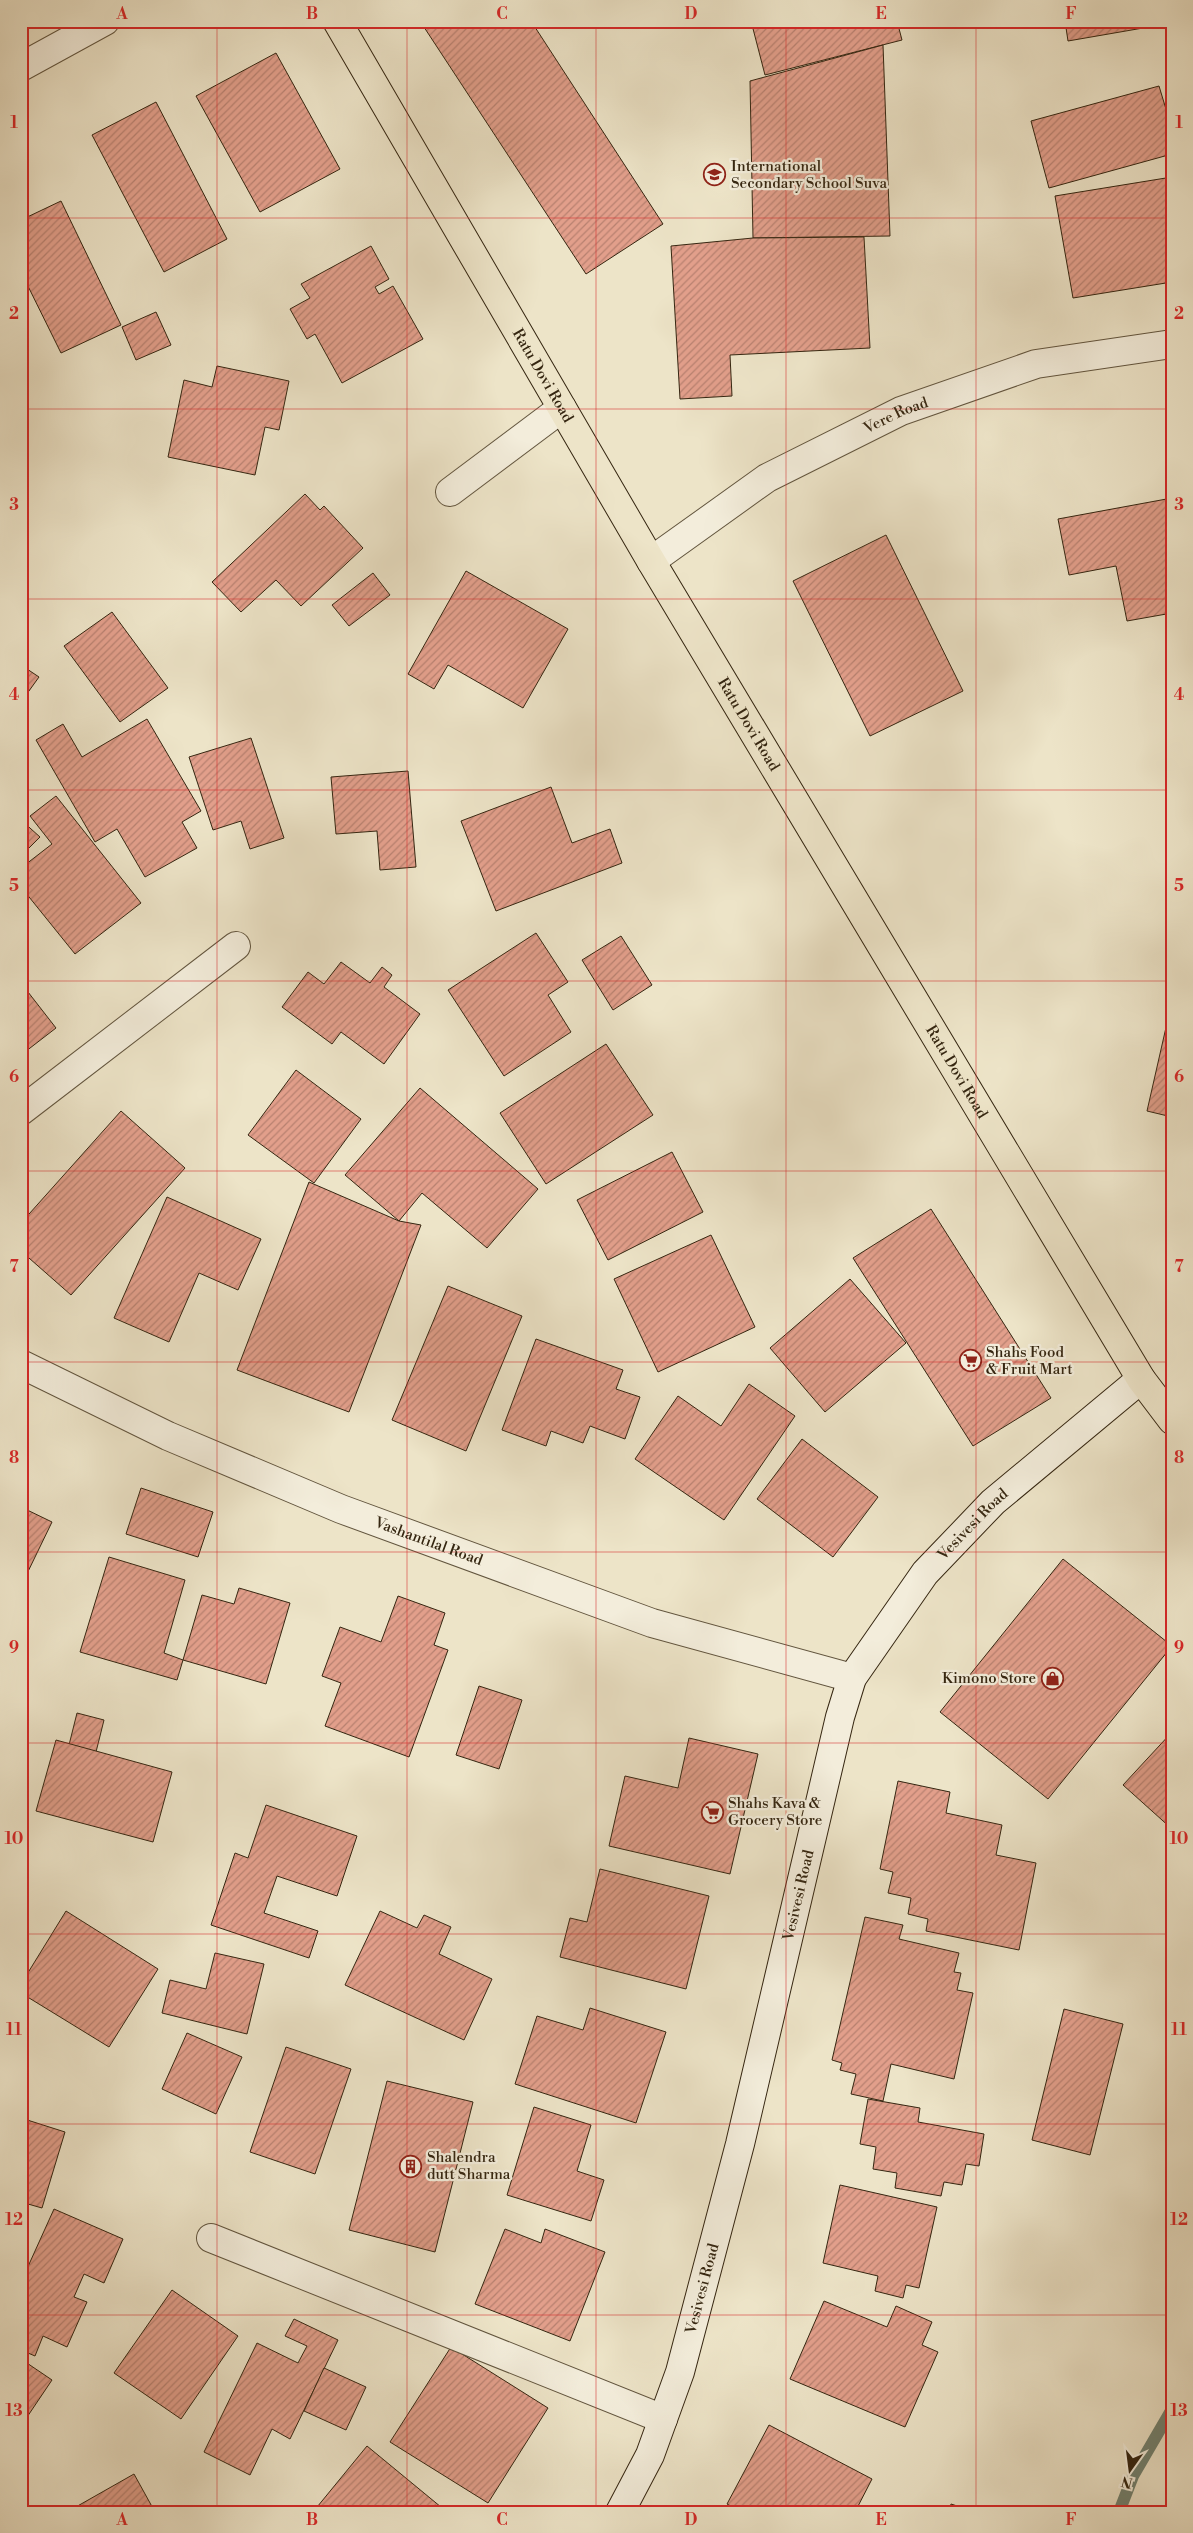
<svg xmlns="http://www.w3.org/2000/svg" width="1193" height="2533" viewBox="0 0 1193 2533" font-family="'Libre Bodoni',serif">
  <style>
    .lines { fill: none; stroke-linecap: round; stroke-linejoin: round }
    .stream { stroke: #728271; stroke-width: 12 }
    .building { fill: url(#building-hatch); stroke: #352611 }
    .street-casing { stroke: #63563f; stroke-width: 30 }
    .secondary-casing { stroke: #352611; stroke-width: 30 }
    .primary-casing { stroke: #352611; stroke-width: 30 }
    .street { stroke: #f3eddb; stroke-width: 28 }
    .secondary { stroke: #f3eddb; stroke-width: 28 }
    .primary { stroke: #ede4c8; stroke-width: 28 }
    .grid { fill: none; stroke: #d62828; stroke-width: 1; stroke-opacity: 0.55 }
    .labels { text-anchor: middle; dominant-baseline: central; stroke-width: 4.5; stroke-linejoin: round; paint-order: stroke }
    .poi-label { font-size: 15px; fill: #352611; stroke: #f3eddb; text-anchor: start }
    .street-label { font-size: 15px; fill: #352611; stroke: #f3eddb }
    .neatline { fill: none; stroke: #d62828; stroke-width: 2 }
    .grid-label { font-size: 16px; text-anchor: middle; font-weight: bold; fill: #d62828 }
  </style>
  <defs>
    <pattern id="building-hatch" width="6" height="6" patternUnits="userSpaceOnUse" patternTransform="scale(1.25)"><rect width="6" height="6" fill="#e29f8b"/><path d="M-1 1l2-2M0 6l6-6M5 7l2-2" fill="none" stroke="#b88170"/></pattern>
  </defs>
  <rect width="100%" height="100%" fill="#ede4c8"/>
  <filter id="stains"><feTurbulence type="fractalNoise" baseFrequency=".004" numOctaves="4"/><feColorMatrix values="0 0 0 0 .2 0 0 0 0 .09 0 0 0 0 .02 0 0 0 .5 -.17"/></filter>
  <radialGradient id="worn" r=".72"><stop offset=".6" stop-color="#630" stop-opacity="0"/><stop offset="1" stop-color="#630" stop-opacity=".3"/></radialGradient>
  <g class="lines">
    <path class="stream" d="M1119,2512l14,-36 39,-67"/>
  </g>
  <g class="building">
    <path d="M420,21h111l132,203 -77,50z"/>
    <path d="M751,21h146l5,19 -137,35z"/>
    <path d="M1065,21h107v2l-104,18z"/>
    <path d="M883,45l7,191 -137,2 -3,-157z"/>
    <path d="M276,53l64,116 -80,43 -64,-116z"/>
    <path d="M1159,86l13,43v25l-123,34 -18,-67z"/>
    <path d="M156,102l71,137 -63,33 -72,-137z"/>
    <path d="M1172,177v105l-99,16 -18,-102z"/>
    <path d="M61,201l60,124 -60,28 -40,-81v-52z"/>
    <path d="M864,237l6,111 -140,7 2,41 -52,3 -9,-153 82,-8z"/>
    <path d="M371,246l18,33 -14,8 4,7 14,-8 30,53 -81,44 -27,-49 -8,5 -17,-30 20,-11 -9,-14z"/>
    <path d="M156,312l15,33 -35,15 -14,-33z"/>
    <path d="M217,366l72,15 -10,49 -14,-3 -10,48 -87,-18 16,-77 28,7z"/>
    <path d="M305,494l15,16 4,-4 39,42 -62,58 -25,-26 -35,32 -29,-30z"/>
    <path d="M1172,498v115l-45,8 -11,-55 -47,9 -11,-56z"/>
    <path d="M886,535l77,156 -93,45 -77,-155z"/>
    <path d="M466,571l102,58 -45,79 -75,-43 -14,24 -26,-15z"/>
    <path d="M373,573l17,22 -41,31 -17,-21z"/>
    <path d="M112,612l56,76 -48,34 -56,-76z"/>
    <path d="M21,665l18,12 -18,25z"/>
    <path d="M147,719l54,92 -19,11 15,26 -52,29 -28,-48 -22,13 -59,-102 27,-16 19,33z"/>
    <path d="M251,738l33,100 -34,11 -9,-28 -28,9 -24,-73z"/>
    <path d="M408,771l8,96 -36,3 -3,-39 -41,3 -5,-57z"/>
    <path d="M551,787l21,56 38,-14 12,34 -126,48 -35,-90z"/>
    <path d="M56,796l85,107 -66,51 -54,-67v-19l31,-24 -22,-28z"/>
    <path d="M21,820l19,17 -19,19z"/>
    <path d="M536,933l32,49 -20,13 23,37 -67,44 -56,-86z"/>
    <path d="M621,936l31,49 -39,25 -31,-50z"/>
    <path d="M341,962l29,21 12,-16 10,8 -8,12 36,27 -36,50 -43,-32 -9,12 -50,-37 26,-35 16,12z"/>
    <path d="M21,983l35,45 -35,27z"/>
    <path d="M1172,1001v116l-25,-6z"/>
    <path d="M606,1044l47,71 -107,69 -46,-71z"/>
    <path d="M296,1070l65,49 -47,64 -66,-48z"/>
    <path d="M420,1088l118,101 -51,59 -65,-55 -23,28 -54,-46z"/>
    <path d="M121,1111l64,57 -114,127 -50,-44v-28z"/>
    <path d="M672,1152l31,60 -95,48 -31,-60z"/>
    <path d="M309,1182l90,39 22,4 -72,187 -112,-42z"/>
    <path d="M167,1197l94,42 -23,51 -39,-17 -30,69 -55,-24z"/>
    <path d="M931,1209l120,189 -78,48 -120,-188z"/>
    <path d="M711,1235l44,92 -97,45 -44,-93z"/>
    <path d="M850,1279l56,64 -81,69 -55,-64z"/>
    <path d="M448,1286l74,30 -56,135 -74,-31z"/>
    <path d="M536,1339l87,31 -7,19 24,8 -15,42 -35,-13 -7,17 -32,-12 -5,15 -44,-16z"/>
    <path d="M749,1384l46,32 -71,104 -89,-61 43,-63 43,30z"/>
    <path d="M802,1439l76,58 -45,60 -76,-58z"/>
    <path d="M141,1488l72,24 -15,45 -72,-23z"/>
    <path d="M21,1507l31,15 -31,64z"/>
    <path d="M109,1557l76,23 -21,73 19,7 -6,20 -97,-28z"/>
    <path d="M1063,1559l109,87 -124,153 -108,-87z"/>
    <path d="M239,1588l51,15 -24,81 -83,-24 19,-65 32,9z"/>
    <path d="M398,1596l47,17 -11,32 14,5 -39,107 -84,-31 16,-43 -19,-7 18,-49 41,15z"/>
    <path d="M479,1686l43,14 -23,69 -43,-14z"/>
    <path d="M77,1713l27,7 -8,32 -27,-7z"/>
    <path d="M1172,1732v97l-49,-44z"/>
    <path d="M689,1738l69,16 -28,120 -121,-28 16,-70 53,12z"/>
    <path d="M56,1740l116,32 -19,70 -117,-31z"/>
    <path d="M898,1781l52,11 -4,21 56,12 -6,30 40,8 -17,87 -93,-19 2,-12 -20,-5 3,-16 -23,-5 5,-21 -13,-3z"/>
    <path d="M266,1805l91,31 -20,60 -60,-20 -13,37 54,18 -9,27 -98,-33 24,-72 13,5z"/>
    <path d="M600,1869l109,27 -23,93 -126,-32 10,-39 17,4z"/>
    <path d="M66,1911l92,58 -49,78 -88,-54v-9z"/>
    <path d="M380,1911l37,17 7,-13 27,12 -12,27 53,25 -28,61 -119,-55z"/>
    <path d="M865,1917l38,8 -4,14 60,14 -5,19 7,1 -4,17 16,3 -19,86 -63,-15 -8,37 -32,-7 5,-20 -16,-4 2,-7 -10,-3z"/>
    <path d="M215,1953l49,11 -17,70 -85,-21 8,-33 36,9z"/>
    <path d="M590,2008l76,24 -30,91 -121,-39 22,-68 46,14z"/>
    <path d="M1064,2009l59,15 -33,131 -58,-15z"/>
    <path d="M187,2033l55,24 -26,57 -54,-25z"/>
    <path d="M286,2047l65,22 -36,105 -65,-22z"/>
    <path d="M387,2081l86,21 -38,150 -86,-22z"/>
    <path d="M868,2099l52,9 -2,14 66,12 -5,32 -13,-2 -4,21 -18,-3 -3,14 -46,-8 2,-15 -24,-4 3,-22 -16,-3z"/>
    <path d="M534,2107l57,18 -14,46 27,9 -13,41 -84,-26z"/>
    <path d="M21,2118l44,14 -23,76 -21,-6z"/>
    <path d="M840,2185l97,22 -18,81 -13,-3 -3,13 -28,-7 3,-15 -55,-13z"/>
    <path d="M54,2209l69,30 -19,44 -20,-9 -10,23 13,5 -20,45 -24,-11 -8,20 -14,-6v-68z"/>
    <path d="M505,2229l36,14 4,-14 60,23 -35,89 -95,-37z"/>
    <path d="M172,2290l66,46 -57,83 -67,-46z"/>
    <path d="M824,2301l63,26 9,-21 36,16 -10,23 16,7 -33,75 -115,-48z"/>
    <path d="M294,2319l44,21 -48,99 -18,-10 -22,46 -46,-23 53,-109 41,20 9,-17 -22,-10z"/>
    <path d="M451,2347l97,61 -60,95 -98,-61z"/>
    <path d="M21,2359l31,21 -31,46z"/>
    <path d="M324,2368l42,19 -20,43 -42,-19z"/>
    <path d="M769,2425l103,54 -17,33h-113l-15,-8z"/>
    <path d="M367,2446l80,66h-134z"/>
    <path d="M134,2474l21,38h-88z"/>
    <path d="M951,2504l25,8h-27z"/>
  </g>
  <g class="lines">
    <defs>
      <g id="street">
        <path d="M21,67l84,-46"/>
        <path d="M450,492l112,-84"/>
        <path id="s1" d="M651,561l116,-83 134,-67 135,-47 136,-20"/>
        <path d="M21,1111l215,-165"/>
        <path id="s2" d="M21,1364l147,72 173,73 311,114 200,55"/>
        <path d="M211,2238l452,181"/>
      </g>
      <g id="secondary">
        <path id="s3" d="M620,2512l30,-57 30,-83 60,-228 100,-427 12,-39 73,-105 68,-71 148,-123"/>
      </g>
      <g id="primary">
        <path id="s4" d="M337,21l314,540 490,818 31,41"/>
      </g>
    </defs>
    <use href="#street" class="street-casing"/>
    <use href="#secondary" class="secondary-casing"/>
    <use href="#primary" class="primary-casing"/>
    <use href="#street" class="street"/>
    <use href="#secondary" class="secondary"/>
    <use href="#primary" class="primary"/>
  </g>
  <path class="grid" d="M217,21v2491M407,21v2491M596,21v2491M786,21v2491M976,21v2491M21,218h1151M21,409h1151M21,599h1151M21,790h1151M21,981h1151M21,1171h1151M21,1362h1151M21,1552h1151M21,1743h1151M21,1934h1151M21,2124h1151M21,2315h1151"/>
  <defs>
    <symbol id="school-ring" viewBox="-11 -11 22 22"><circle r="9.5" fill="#f3eddb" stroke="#8f2418" stroke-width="1.5"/><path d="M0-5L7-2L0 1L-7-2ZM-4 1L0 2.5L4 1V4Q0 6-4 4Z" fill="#8f2418"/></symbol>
    <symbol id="supermarket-ring" viewBox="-11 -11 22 22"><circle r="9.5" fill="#f3eddb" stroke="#8f2418" stroke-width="1.5"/><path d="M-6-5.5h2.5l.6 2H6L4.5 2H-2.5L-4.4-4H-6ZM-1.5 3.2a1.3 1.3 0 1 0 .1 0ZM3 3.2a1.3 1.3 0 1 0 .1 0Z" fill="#8f2418"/></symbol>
    <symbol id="shop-ring" viewBox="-11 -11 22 22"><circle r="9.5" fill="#f3eddb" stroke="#8f2418" stroke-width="1.5"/><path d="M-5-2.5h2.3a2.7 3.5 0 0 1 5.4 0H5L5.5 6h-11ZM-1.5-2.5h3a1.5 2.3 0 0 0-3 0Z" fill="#8f2418"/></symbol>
    <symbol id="building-ring" viewBox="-11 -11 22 22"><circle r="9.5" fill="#f3eddb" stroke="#8f2418" stroke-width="1.5"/><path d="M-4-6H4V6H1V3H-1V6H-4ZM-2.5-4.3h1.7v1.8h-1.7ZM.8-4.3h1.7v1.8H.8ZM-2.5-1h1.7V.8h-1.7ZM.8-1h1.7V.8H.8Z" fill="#8f2418"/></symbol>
  </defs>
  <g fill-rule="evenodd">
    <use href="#school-ring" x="702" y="162" width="25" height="25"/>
    <use href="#supermarket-ring" x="958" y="1348" width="25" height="25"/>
    <use href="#shop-ring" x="1040" y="1666" width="25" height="25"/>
    <use href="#supermarket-ring" x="700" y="1800" width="25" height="25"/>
    <use href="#building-ring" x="398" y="2154" width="25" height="25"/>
  </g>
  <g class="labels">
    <g class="poi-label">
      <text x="731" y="166">International<tspan x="731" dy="17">Secondary School Suva</tspan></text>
      <text x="986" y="1352">Shahs Food<tspan x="986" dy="17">&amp; Fruit Mart</tspan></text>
      <text x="1036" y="1678" text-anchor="end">Kimono Store</text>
      <text x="728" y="1803">Shahs Kava &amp;<tspan x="728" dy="17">Grocery Store</tspan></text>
      <text x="427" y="2157">Shalendra<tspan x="427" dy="17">dutt Sharma</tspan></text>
    </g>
    <g class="street-label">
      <text stroke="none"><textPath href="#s4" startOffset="410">Ratu Dovi Road</textPath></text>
      <text stroke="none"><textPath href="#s1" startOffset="286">Vere Road</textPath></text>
      <text stroke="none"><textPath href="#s4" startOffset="815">Ratu Dovi Road</textPath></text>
      <text stroke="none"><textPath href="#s4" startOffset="1220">Ratu Dovi Road</textPath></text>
      <text stroke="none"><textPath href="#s3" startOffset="1064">Vesivesi Road</textPath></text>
      <text stroke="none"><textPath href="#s2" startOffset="445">Vashantilal Road</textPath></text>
      <text stroke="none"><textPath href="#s3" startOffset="644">Vesivesi Road</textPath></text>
      <text stroke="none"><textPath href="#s3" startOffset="239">Vesivesi Road</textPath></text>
    </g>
  </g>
  <rect width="1193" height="2533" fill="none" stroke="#ede4c8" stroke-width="55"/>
  <g transform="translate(1130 2470) rotate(194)" stroke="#f3eddb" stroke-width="4" paint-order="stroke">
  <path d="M0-4L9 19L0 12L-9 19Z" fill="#352611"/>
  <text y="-8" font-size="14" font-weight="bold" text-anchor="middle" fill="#352611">N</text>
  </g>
  <rect x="28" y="28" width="1138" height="2478" class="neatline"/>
  <g class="grid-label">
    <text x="122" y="19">A</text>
    <text x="312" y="19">B</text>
    <text x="502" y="19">C</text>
    <text x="691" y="19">D</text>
    <text x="881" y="19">E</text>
    <text x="1071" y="19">F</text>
    <text x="14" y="128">1</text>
    <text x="1179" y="128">1</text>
    <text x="14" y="319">2</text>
    <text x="1179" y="319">2</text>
    <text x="14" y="510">3</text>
    <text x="1179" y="510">3</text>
    <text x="14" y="700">4</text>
    <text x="1179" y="700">4</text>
    <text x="14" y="891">5</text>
    <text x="1179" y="891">5</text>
    <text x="14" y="1082">6</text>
    <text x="1179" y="1082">6</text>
    <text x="14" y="1272">7</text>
    <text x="1179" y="1272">7</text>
    <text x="14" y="1463">8</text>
    <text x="1179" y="1463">8</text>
    <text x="14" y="1653">9</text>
    <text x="1179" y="1653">9</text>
    <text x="14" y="1844">10</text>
    <text x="1179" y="1844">10</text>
    <text x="14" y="2035">11</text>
    <text x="1179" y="2035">11</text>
    <text x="14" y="2225">12</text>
    <text x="1179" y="2225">12</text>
    <text x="14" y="2416">13</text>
    <text x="1179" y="2416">13</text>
    <text x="122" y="2525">A</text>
    <text x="312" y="2525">B</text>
    <text x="502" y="2525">C</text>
    <text x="691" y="2525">D</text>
    <text x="881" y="2525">E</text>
    <text x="1071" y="2525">F</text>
  </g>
  <rect width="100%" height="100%" filter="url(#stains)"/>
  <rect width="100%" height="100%" fill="url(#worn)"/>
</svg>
